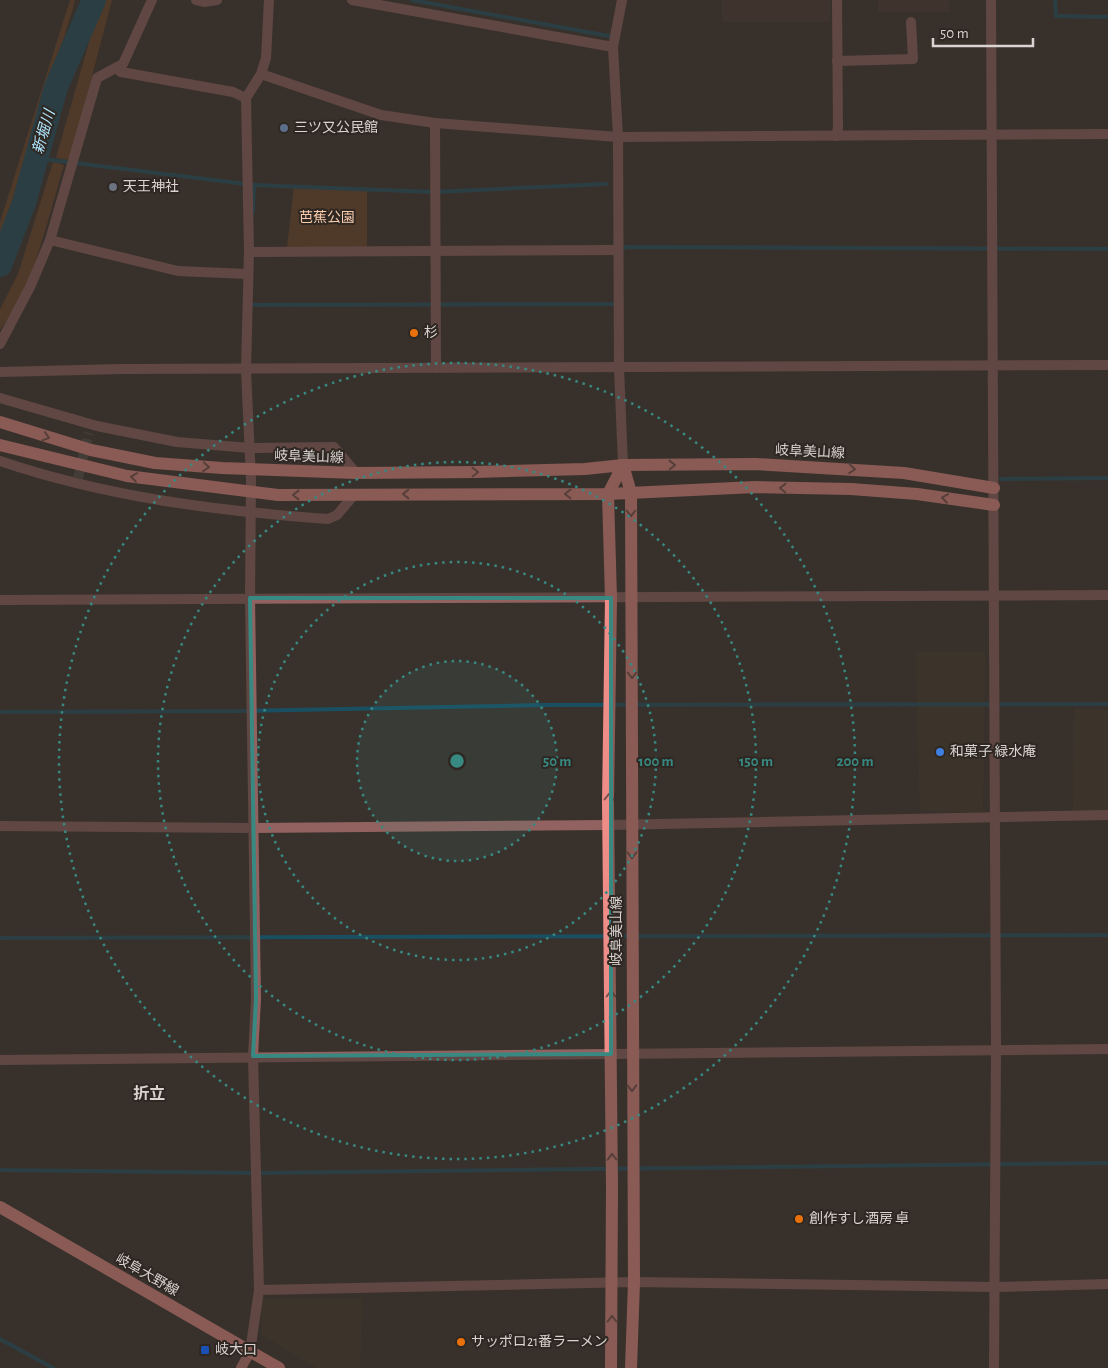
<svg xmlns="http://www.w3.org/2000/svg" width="1108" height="1368" viewBox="0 0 1108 1368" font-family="'Alegreya Sans','Noto Sans JP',sans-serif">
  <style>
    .commercial { fill: #423928 }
    .built { fill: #463930 }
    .green { fill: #6b4326 }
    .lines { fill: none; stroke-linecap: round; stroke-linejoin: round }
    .stream { stroke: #1a4f62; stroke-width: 4 }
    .river { stroke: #1a4f62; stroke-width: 24 }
    .street-tunnel { stroke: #514945; stroke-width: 10; stroke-dasharray: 10 5; stroke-linecap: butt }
    .street { stroke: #91625f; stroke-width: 10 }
    .secondary { stroke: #c57b76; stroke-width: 10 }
    .primary { stroke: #ee8d88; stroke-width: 12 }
    .oneway { stroke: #7b504b }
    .marked { fill: none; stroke: #378982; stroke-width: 4; stroke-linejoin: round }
    .ring { fill: none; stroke: #378982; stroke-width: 2.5; stroke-dasharray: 2.5 5 }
    .service-dot { fill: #5c6f8a; stroke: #2e2722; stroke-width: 2 }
    .worship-dot { fill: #6b7280; stroke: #2e2722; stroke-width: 2 }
    .food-dot { fill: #e8710a; stroke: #2e2722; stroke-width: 2 }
    .shop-dot { fill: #3f7fe0; stroke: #2e2722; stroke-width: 2 }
    .transit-dot { fill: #1a4fb4; stroke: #2e2722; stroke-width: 2 }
    .labels { text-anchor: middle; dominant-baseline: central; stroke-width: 4; stroke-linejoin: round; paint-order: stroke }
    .poi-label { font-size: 14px; fill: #d9d4d1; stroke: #2e2722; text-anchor: start }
    .park-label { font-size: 14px; fill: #f9ccae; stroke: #2e2722 }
    .street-label { font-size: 14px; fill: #d9d4d1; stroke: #2e2722 }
    .water-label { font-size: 15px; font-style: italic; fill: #b0e7ff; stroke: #2e2722 }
    .quarter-label { font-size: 16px; font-weight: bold; fill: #d9d4d1; stroke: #2e2722 }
    .centre { fill: #378982; stroke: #2e2722; stroke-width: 2.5 }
    .ring-label { font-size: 15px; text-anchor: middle; font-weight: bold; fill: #378982; stroke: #2e2722; stroke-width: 4; stroke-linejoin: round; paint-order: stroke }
  </style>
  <rect width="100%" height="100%" fill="#39312c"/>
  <g class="commercial">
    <path d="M916,652h69l-2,160 -63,-1z"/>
    <path d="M1074,709l34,1v101h-35z"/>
    <path d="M261,1298h101l-2,70h-43l-55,-33z"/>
  </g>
  <g class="built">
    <rect x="722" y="0" width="108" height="22"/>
    <rect x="878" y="0" width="71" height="12"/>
  </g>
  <g class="green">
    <path d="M70,0h5l-3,12 -72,228v-18z"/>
    <path d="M101,0h11l-42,160 -14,-2z"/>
    <path d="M53,162l11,3c-16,53 -30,121 -64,165v-21l18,-35z"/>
    <path d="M294,186l73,3v61l-80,-3z"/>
  </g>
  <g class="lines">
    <g class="stream">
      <path d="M412,0l202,37"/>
      <path d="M1055,0l1,16 52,1"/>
      <path d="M43,159l211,26 -1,28"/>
      <path d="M254,185l180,7 172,-8"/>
      <path d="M623,250v-3l485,2"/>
      <path d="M250,305l366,-1"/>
      <path d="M1001,479l107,-1"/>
      <path d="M0,712l243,-1 299,-6 566,-1"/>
      <path d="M0,938l1108,-3"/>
      <path d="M0,1170l257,3 851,-10"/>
      <path d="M0,1339l53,29"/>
    </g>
    <path class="river" d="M0,265l24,-62 32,-116 38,-87"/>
    <path class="street-tunnel" d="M78,478l11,-45"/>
    <g class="street">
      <path d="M196,0l8,2 13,-2"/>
      <path d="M352,0l261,47"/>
      <path d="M622,0l-9,47 5,90 1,231 4,97"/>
      <path d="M991,0l5,1050 -2,318"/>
      <path d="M837,61l76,-2 -2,-37"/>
      <path d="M116,68l5,4 112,20 13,6"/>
      <path d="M261,74l120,41 54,8 183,14 490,-3"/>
      <path d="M435,123l1,245"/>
      <path d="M836,136l2,-8 -1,-128"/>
      <path d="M50,240l128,31 70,3"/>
      <path d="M249,252l369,-2"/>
      <path d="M0,344l30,-57 20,-47 47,-162 26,-14 29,-64"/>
      <path d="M0,372l121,-3 987,-4"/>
      <path d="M0,398l97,28 80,16 73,6 84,-1 22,26"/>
      <path d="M0,461c106,36 217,50 328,58l9,-4 17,-20"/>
      <path d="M0,600l1108,-5"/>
      <path d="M0,826l254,2 355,-3 499,-10"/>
      <path d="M0,1060l1108,-11"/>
      <path d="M259,1290l375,-8 361,5 113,-3"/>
      <path d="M250,1352l9,-62 -6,-234 3,-57 -6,-401 1,-118 -5,-110 3,-118 -3,-154 15,-24 5,-16 3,-58"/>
    </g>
    <path class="secondary" d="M241,1368l9,-16"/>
    <g class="primary">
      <path d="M0,422l91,28 64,13 67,5 134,5 120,-1 109,-3 38,-4 133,-1 148,9 90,15"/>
      <path d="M0,445l127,31 151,19 330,-1 147,-7 96,2 66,5 77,11"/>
      <path d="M623,465l8,28 3,789 -3,86"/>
      <path d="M0,1207l279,161"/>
      <path d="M611,1368l1,-180 -4,-386 3,-204 -3,-104 15,-29"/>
    </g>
  </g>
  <defs><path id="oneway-chevron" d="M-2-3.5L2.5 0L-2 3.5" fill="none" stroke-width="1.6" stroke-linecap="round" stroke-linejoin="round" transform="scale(1.25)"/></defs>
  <g class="oneway">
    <use href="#oneway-chevron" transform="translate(46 437) rotate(17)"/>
    <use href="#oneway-chevron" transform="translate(672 465) rotate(-1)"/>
    <use href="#oneway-chevron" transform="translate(206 467) rotate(5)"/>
    <use href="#oneway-chevron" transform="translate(852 469) rotate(4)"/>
    <use href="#oneway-chevron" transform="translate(475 472) rotate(-1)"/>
    <use href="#oneway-chevron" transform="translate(134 477) rotate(-172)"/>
    <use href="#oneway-chevron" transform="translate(783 488) rotate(-179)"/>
    <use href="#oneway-chevron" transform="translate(406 494) rotate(180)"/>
    <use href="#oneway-chevron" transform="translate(568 494) rotate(180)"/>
    <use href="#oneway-chevron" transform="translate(296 495) rotate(180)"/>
    <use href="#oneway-chevron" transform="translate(945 498) rotate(-172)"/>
    <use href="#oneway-chevron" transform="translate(631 513) rotate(90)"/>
    <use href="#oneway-chevron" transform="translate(632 675) rotate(90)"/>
    <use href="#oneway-chevron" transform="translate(609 797) rotate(-89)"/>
    <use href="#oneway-chevron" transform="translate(632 855) rotate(90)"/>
    <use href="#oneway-chevron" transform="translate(611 994) rotate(-90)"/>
    <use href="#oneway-chevron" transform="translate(632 1088) rotate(89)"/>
    <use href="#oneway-chevron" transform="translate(612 1157) rotate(-91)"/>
    <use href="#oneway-chevron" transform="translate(612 1319) rotate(-90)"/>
  </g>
  <path d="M0 0H1108V1368H0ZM250,598h361v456l-358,2 3,-57z" fill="#39312c" fill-opacity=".55" fill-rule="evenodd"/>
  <path class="marked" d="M250,598h361v456l-358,2 3,-57z"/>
  <circle cx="457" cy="761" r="100" fill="#378982" fill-opacity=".12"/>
  <g class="ring">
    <circle cx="457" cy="761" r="100"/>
    <circle cx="457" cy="761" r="199"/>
    <circle cx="457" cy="761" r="299"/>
    <circle cx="457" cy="761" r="398"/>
  </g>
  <circle class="service-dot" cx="284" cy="128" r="5"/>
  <circle class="worship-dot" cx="113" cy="187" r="5"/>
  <g class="food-dot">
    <circle cx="414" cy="333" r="5"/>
    <circle cx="799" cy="1219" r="5"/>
    <circle cx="461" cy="1342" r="5"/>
  </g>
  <circle class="shop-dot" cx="940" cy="752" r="5"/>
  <rect class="transit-dot" x="200" y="1345" width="10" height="10" rx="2.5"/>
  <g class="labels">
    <g class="poi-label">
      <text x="294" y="128">三ツ又公民館</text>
      <text x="123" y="187">天王神社</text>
      <text x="424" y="333">杉</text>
      <text x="950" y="752">和菓子 緑水庵</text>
      <text x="809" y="1219">創作すし酒房 卓</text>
      <text x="471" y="1342">サッポロ21番ラーメン</text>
      <text x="215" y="1350">岐大口</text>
    </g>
    <g class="park-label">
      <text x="327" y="218">芭蕉公園</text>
    </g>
    <g class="street-label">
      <text transform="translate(810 452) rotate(3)">岐阜美山線</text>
      <text transform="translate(309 457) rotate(2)">岐阜美山線</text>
      <text transform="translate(617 931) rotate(-90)">岐阜美山線</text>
      <text transform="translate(147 1275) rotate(30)">岐阜大野線</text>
    </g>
    <g class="water-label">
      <text transform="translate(44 132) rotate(-74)">新堀川</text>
    </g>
    <g class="quarter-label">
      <text x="149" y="1094">折立</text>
    </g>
  </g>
  <circle cx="457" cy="761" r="8" class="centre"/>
  <g class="ring-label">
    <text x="557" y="766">50 m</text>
    <text x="656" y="766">100 m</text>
    <text x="756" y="766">150 m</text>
    <text x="855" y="766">200 m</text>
  </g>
  <path d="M933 38v8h100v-8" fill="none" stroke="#d9d4d1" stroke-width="2.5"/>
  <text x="940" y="38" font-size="15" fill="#d9d4d1" stroke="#2e2722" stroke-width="4" paint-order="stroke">50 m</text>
</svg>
